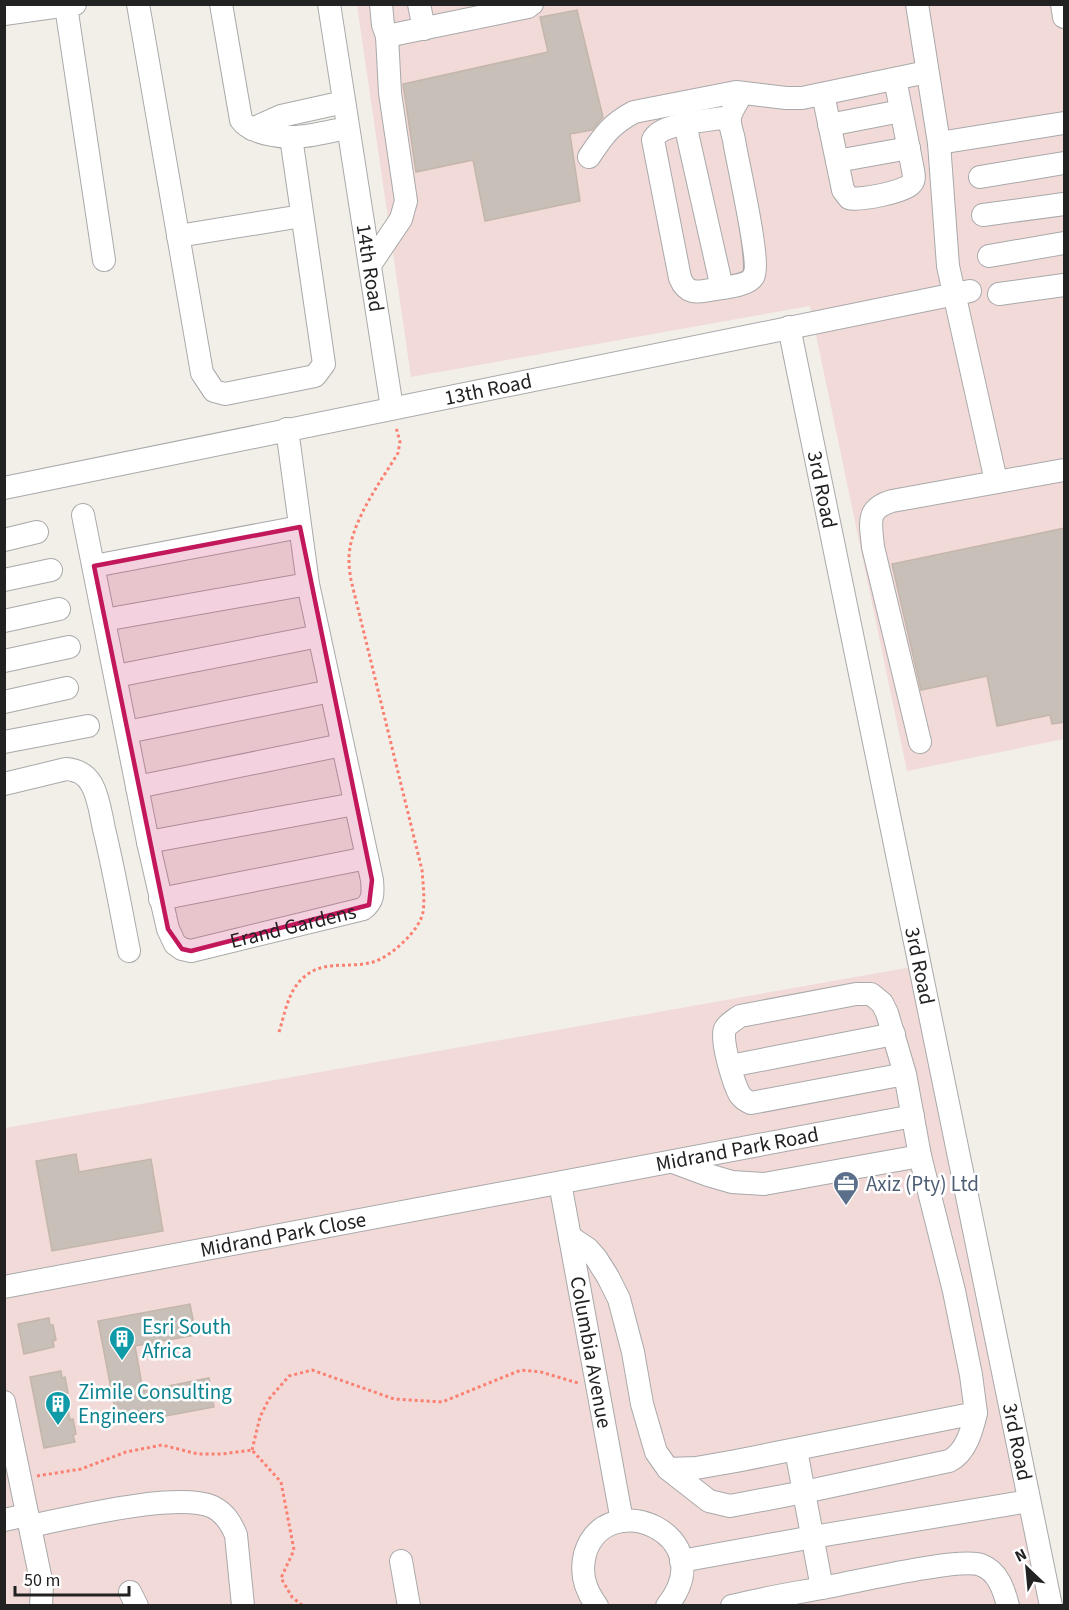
<svg xmlns="http://www.w3.org/2000/svg" width="1069" height="1610" viewBox="0 0 1069 1610" font-family="'Source Sans 3',sans-serif">
  <style>
    .commercial { fill: #f2dad9 }
    .building { fill: #c7bfb8; stroke: #c4b6ab; stroke-width: 1.5 }
    .lines { fill: none; stroke-linecap: round; stroke-linejoin: round }
    .minor-casing { stroke: #a9a9a9; stroke-width: 24 }
    .path { stroke: #fa8072; stroke-width: 3; stroke-dasharray: 3 3; stroke-linecap: butt }
    .minor { stroke: #fff; stroke-width: 22 }
    .marked { fill: #c2185b; fill-opacity: 0.2; stroke: #c2185b; stroke-width: 4.5; stroke-linejoin: round }
    .labels { text-anchor: middle; dominant-baseline: central; stroke-width: 5; stroke-linejoin: round; paint-order: stroke }
    .street-label { font-size: 21px; fill: #222; stroke: #fff }
    .service-label { font-size: 21px; fill: #4e5e75; stroke: #fff; text-anchor: start }
    .culture-label { font-size: 21px; fill: #0d838f; stroke: #fff; text-anchor: start }
  </style>
  <rect width="100%" height="100%" fill="#f2efe9"/>
  <g class="commercial">
    <path d="M357,5h707v734l-157,32 -97,-465 -399,71z"/>
    <path d="M923,965l132,640 -1050,1v-478z"/>
  </g>
  <g class="building">
    <path d="M577,10l26,107 -11,13 -22,4 10,67 -95,20 -12,-61 -57,12 -13,-88 145,-32 -8,-35z"/>
    <path d="M1065,528v194l-13,2 -2,-9 -53,11 -10,-50 -66,14 -29,-126z"/>
    <path d="M76,1154l3,18 72,-13 12,72 -111,20 -16,-90z"/>
    <path d="M190,1304l6,31 -61,11 8,45 66,-13 5,29 -96,18 -20,-104z"/>
    <path d="M49,1318l1,7h3l3,15 -3,1 1,6 -30,7 -6,-30z"/>
    <path d="M61,1371l1,7 3,-1 3,16h-3l5,27 3,-1 3,15 -3,1 2,7 -31,6 -14,-71z"/>
  </g>
  <g class="lines">
    <defs>
      <g id="minor">
        <path d="M138,4l64,369 12,18 11,3 90,-18 9,-12 -33,-227"/>
        <path d="M221,4l20,116c9,13 33,16 49,17 16,1 41,-6 57,-9"/>
        <path id="s1" d="M329,4l63,404"/>
        <path d="M381,4l2,21 4,11 141,-29 4,-3"/>
        <path d="M419,4l5,25"/>
        <path d="M917,4l22,139 9,123 48,215"/>
        <path d="M1062,4l2,13"/>
        <path d="M66,6l38,254"/>
        <path d="M4,14l71,-10"/>
        <path d="M823,94l20,96 6,8c9,3 56,-6 62,-14 4,-4 3,-9 2,-14l-18,-91"/>
        <path d="M730,117c-18,3 -71,6 -77,23l27,138c6,15 15,15 30,12 10,-2 38,-4 43,-13 9,-12 -16,-116 -19,-137 -1,-6 -5,-16 -4,-22 1,-8 9,-18 12,-25"/>
        <path d="M685,124l37,164"/>
        <path d="M829,125l72,-14"/>
        <path d="M252,129l29,-13 63,-14"/>
        <path d="M939,143l125,-20"/>
        <path d="M589,157c14,-21 22,-33 45,-45l102,-20 50,6h16l125,-26"/>
        <path d="M837,161l72,-13"/>
        <path d="M980,177l84,-14"/>
        <path d="M983,215l81,-11"/>
        <path d="M178,236l124,-20"/>
        <path d="M989,256l75,-13"/>
        <path d="M370,265l31,-46 5,-18 -16,-108 -3,-57"/>
        <path d="M999,294l65,-9"/>
        <path id="s2" d="M789,327l262,1279"/>
        <path id="s3" d="M4,488l966,-197"/>
        <path id="s4" d="M83,515l65,327 20,87 7,15 7,5 9,2 172,-42c11,-8 10,-17 9,-29l-64,-296 -21,-155"/>
        <path d="M4,540l33,-8"/>
        <path d="M94,566l206,-39"/>
        <path d="M4,580l47,-10"/>
        <path d="M104,620l204,-36"/>
        <path d="M4,621l55,-12"/>
        <path d="M4,661l65,-14"/>
        <path d="M116,676l203,-40"/>
        <path d="M4,702l63,-14"/>
        <path d="M127,732l204,-41"/>
        <path d="M4,742l84,-16"/>
        <path d="M920,742l-47,-195c-2,-24 -8,-38 19,-46l172,-31"/>
        <path d="M4,784l62,-15c12,1 20,5 26,16 7,13 9,30 12,44 10,41 17,82 25,122"/>
        <path d="M137,787l205,-42"/>
        <path d="M148,842l207,-38"/>
        <path d="M160,899l207,-41"/>
        <path d="M730,1066l164,-32"/>
        <path d="M673,1162l35,13 24,7 32,2 156,-28"/>
        <path id="s5" d="M560,1183l62,338"/>
        <path d="M570,1237l18,12 8,9 12,19 11,22 14,53 9,52 14,48 12,17 41,32 21,5 74,-14 145,-31c17,-8 23,-31 27,-48"/>
        <path id="s6" d="M4,1287l909,-171"/>
        <path d="M4,1402l38,183 -1,21"/>
        <path d="M796,1450l26,138"/>
        <path d="M668,1469l28,-1 40,-7 240,-48 -5,-38 -17,-84 -34,-135 -15,-82 -18,-61 -5,-10 -11,-9h-15l-116,22c-5,4 -12,7 -15,13 -5,10 9,56 15,66 3,4 6,6 11,8l154,-29"/>
        <path d="M4,1520l23,-5"/>
        <path d="M30,1526c40,-8 148,-35 183,-19 12,6 18,16 23,28l7,71"/>
        <path d="M401,1561l8,45"/>
        <path d="M681,1561l132,-24 216,-36"/>
        <path d="M130,1592l7,14"/>
        <path d="M597,1606c-12,-16 -17,-32 -12,-52 21,-70 139,-19 82,52"/>
        <path d="M732,1606c32,-8 64,-13 95,-19 29,-5 132,-30 154,-22 17,6 23,25 27,41"/>
      </g>
    </defs>
    <use href="#minor" class="minor-casing"/>
    <g class="path">
      <path d="M279,1032c6,-19 9,-41 24,-54 20,-19 46,-9 70,-16 18,-5 47,-32 50,-50 2,-14 0,-28 -1,-42l-71,-290c-1,-6 -2,-13 -2,-19 -1,-36 31,-78 49,-108l2,-11 -4,-15"/>
      <path d="M252,1450l8,-33 9,-18 20,-23 23,-6 82,29 48,3 79,-32 20,2 37,11"/>
      <path d="M37,1476l44,-7 45,-17 36,-7 36,9h24l30,-4 29,32 13,68 -13,28 11,19 11,9"/>
    </g>
    <use href="#minor" class="minor"/>
  </g>
  <path class="marked" d="M300,527l72,353 -3,25 -178,46 -9,-2 -14,-20 -74,-363z"/>
  <defs>
    <symbol id="office-pin" viewBox="-11 -11 22 30"><path d="M0 17L-7.5 6A9.5 9.5 0 1 1 7.5 6Z" fill="#5c6f8a" stroke="#fff"/><path d="M-6-3h4V-5.5h4V-3h4V5H-6ZM-1-4.5V-3h2v-1.5ZM-6 0V1H6V0Z" fill="#fff"/></symbol>
    <symbol id="building-pin" viewBox="-11 -11 22 30"><path d="M0 17L-7.5 6A9.5 9.5 0 1 1 7.5 6Z" fill="#0f9aa8" stroke="#fff"/><path d="M-4-6H4V6H1V3H-1V6H-4ZM-2.5-4.3h1.7v1.8h-1.7ZM.8-4.3h1.7v1.8H.8ZM-2.5-1h1.7V.8h-1.7ZM.8-1h1.7V.8H.8Z" fill="#fff"/></symbol>
  </defs>
  <g fill-rule="evenodd">
    <use href="#office-pin" x="831" y="1169" width="30" height="40"/>
    <use href="#building-pin" x="107" y="1324" width="30" height="40"/>
    <use href="#building-pin" x="43" y="1389" width="30" height="40"/>
  </g>
  <g class="labels">
    <g class="street-label">
      <text stroke="none"><textPath href="#s1" startOffset="267">14th Road</textPath></text>
      <text stroke="none"><textPath href="#s3" startOffset="494">13th Road</textPath></text>
      <text stroke="none"><textPath href="#s2" startOffset="166">3rd Road</textPath></text>
      <text stroke="none"><textPath href="#s4" startOffset="562">Erand Gardens</textPath></text>
      <text stroke="none"><textPath href="#s2" startOffset="652">3rd Road</textPath></text>
      <text stroke="none"><textPath href="#s6" startOffset="746">Midrand Park Road</textPath></text>
      <text stroke="none"><textPath href="#s6" startOffset="284">Midrand Park Close</textPath></text>
      <text stroke="none"><textPath href="#s5" startOffset="172">Columbia Avenue</textPath></text>
      <text stroke="none"><textPath href="#s2" startOffset="1138">3rd Road</textPath></text>
    </g>
    <g class="service-label">
      <text x="866" y="1184">Axiz (Pty) Ltd</text>
    </g>
    <g class="culture-label">
      <text x="142" y="1327">Esri South<tspan x="142" dy="24">Africa</tspan></text>
      <text x="78" y="1392">Zimile Consulting<tspan x="78" dy="24">Engineers</tspan></text>
    </g>
  </g>
  <rect width="1069" height="1610" fill="none" stroke="#222222" stroke-width="12"/>
  <g transform="translate(1027 1568) rotate(334)" stroke="#ffffff" stroke-width="4.5" paint-order="stroke">
  <path d="M0-4.5L10 22L0 15L-10 22Z" fill="#222222"/>
  <text y="-9" font-size="16" font-weight="bold" text-anchor="middle" fill="#222222">N</text>
  </g>
  <path d="M15 1586v9h114v-9" fill="none" stroke="#222222" stroke-width="3"/>
  <text x="24" y="1586" font-size="18" fill="#222222" stroke="#ffffff" stroke-width="4.5" paint-order="stroke">50 m</text>
</svg>
